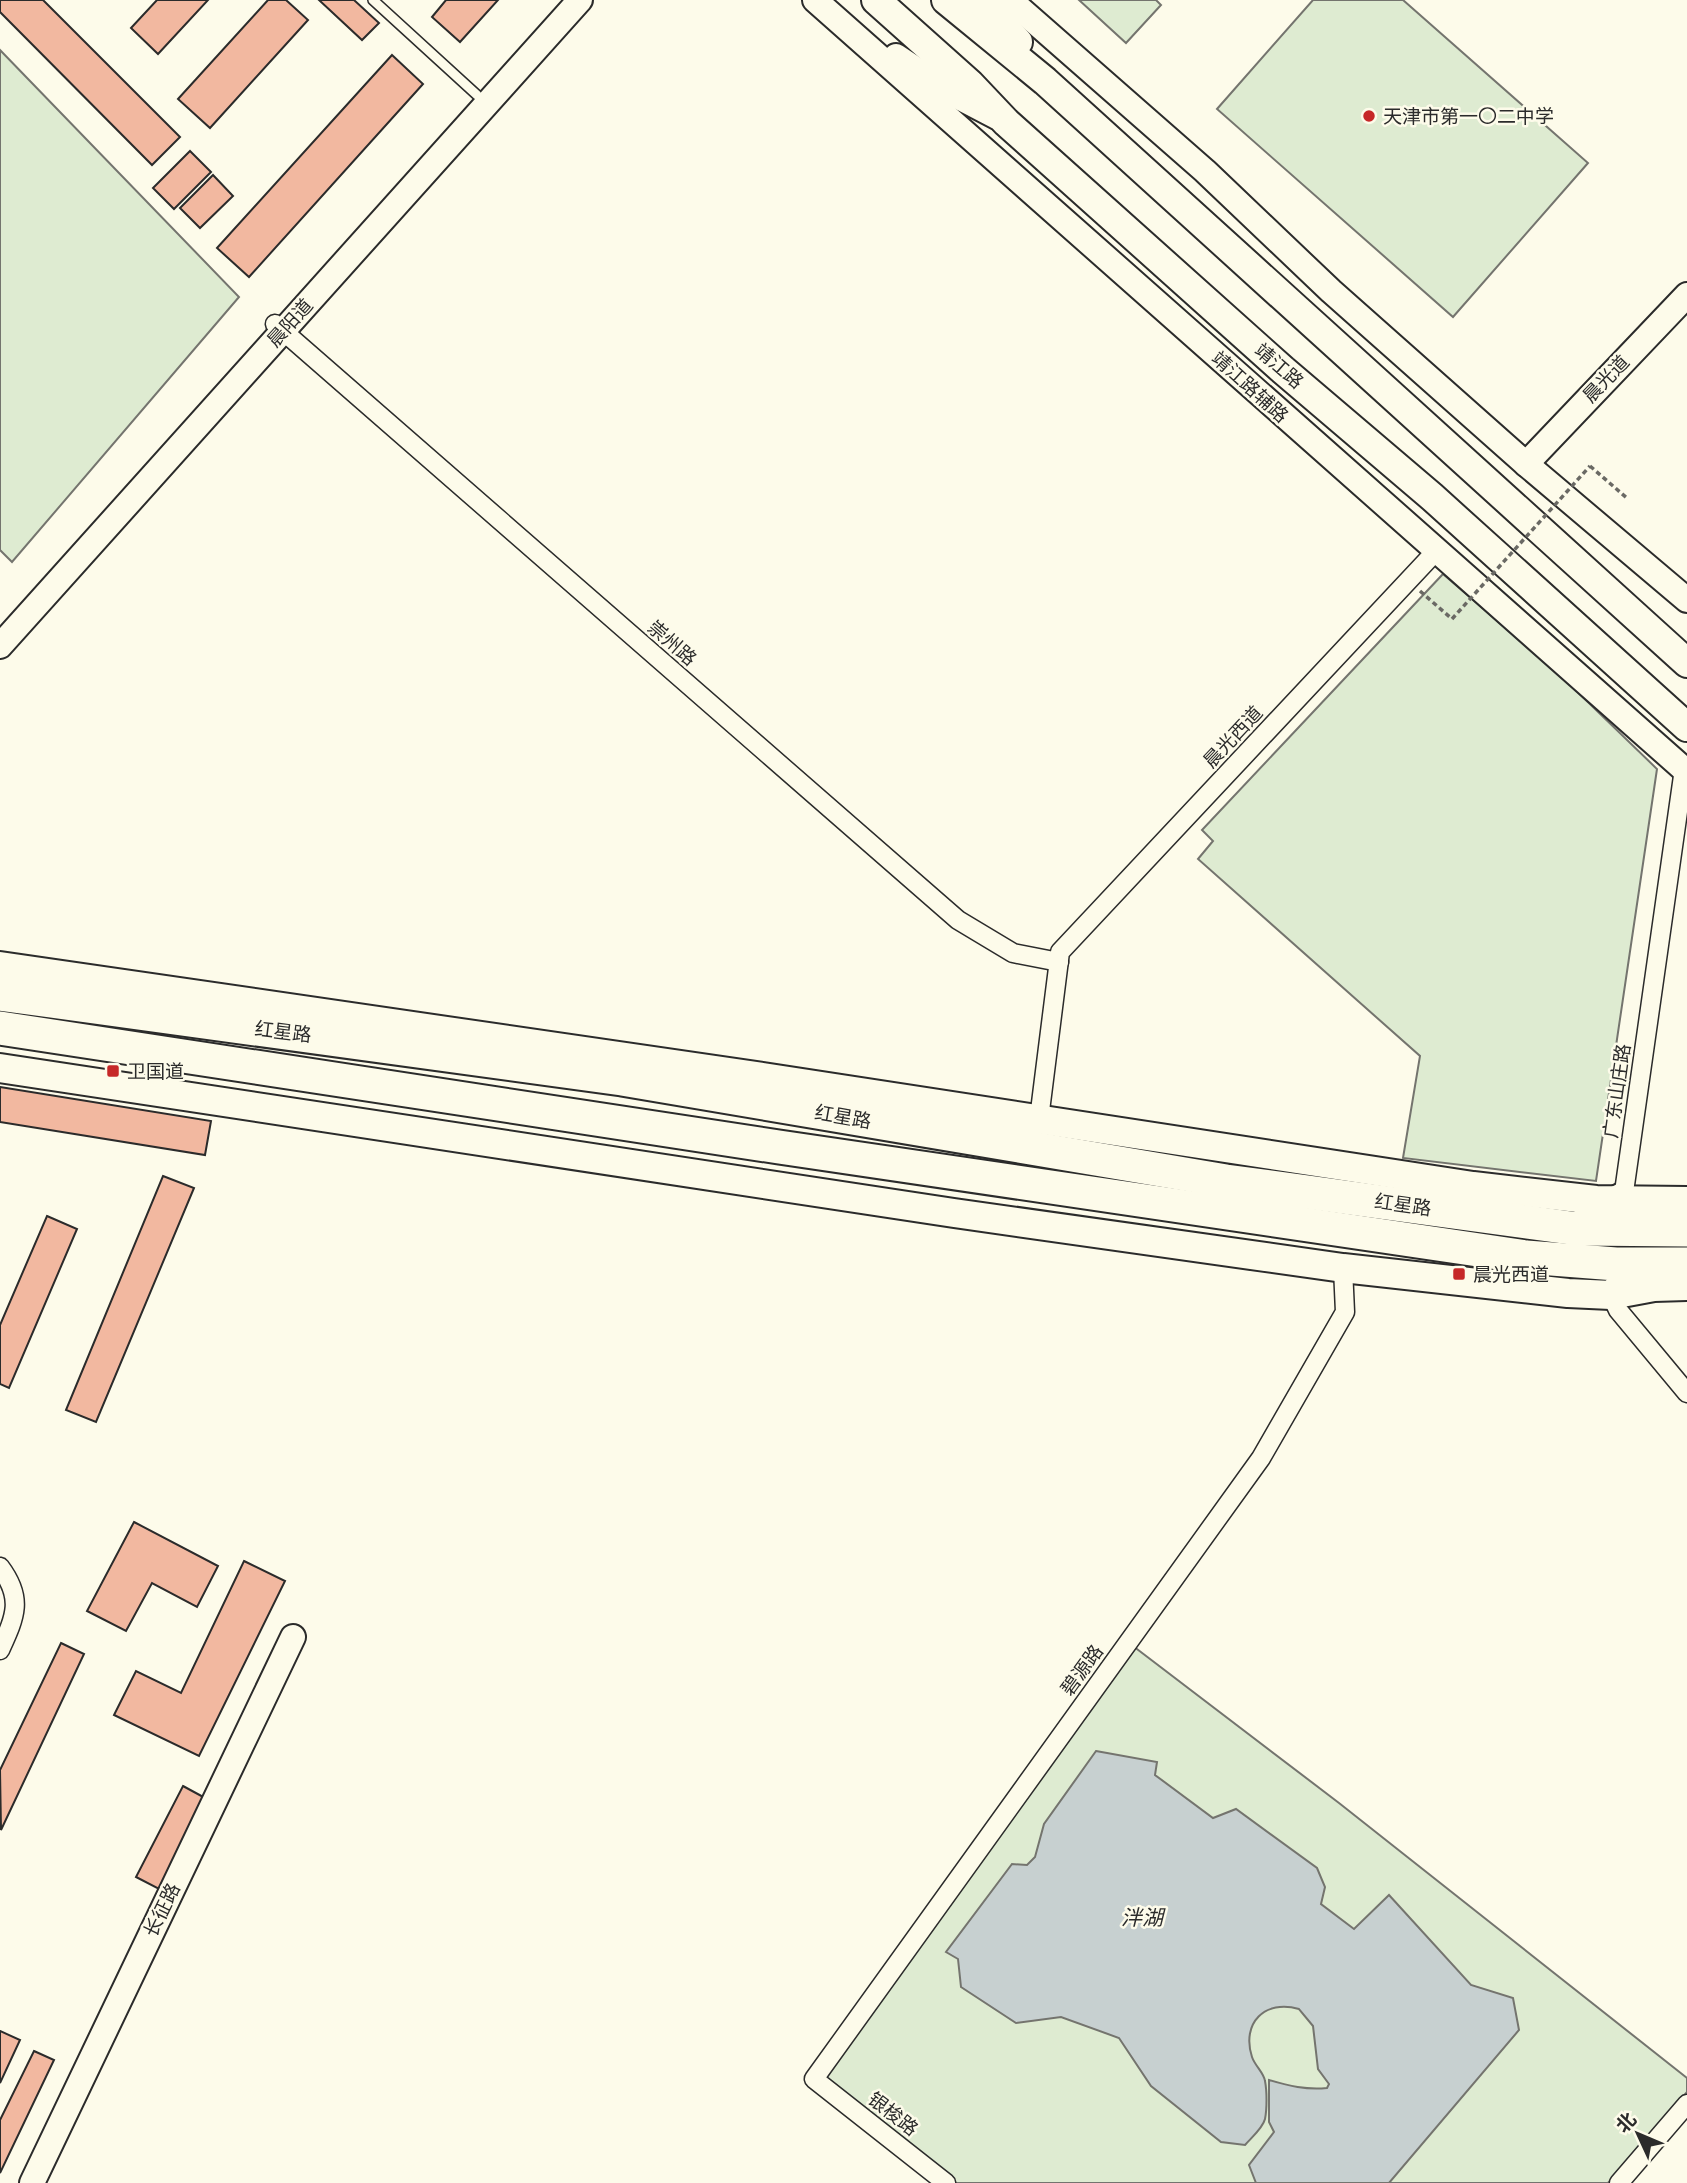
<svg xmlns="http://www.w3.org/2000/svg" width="1687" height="2183" viewBox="0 0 1687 2183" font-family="Rubik,'Noto Sans SC',sans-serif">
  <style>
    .green { fill: #deebd1; stroke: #74746e; stroke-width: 2 }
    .water { fill: #c7d0d0; stroke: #74746e; stroke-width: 2 }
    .building { fill: #f2b8a0; stroke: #2b2b2b; stroke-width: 2 }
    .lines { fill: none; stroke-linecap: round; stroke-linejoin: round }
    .lane-casing { stroke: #2b2b2b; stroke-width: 12 }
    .street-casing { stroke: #2b2b2b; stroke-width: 21 }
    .secondary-casing { stroke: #2b2b2b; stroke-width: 28 }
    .primary-casing { stroke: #2b2b2b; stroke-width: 32 }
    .highway-casing { stroke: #2b2b2b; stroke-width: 37 }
    .path { stroke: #6a6964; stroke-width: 3.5; stroke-dasharray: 5 3.5; stroke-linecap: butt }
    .lane { stroke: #fdfbea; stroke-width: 9 }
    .street { stroke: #fdfbea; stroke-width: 18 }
    .secondary { stroke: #fdfbea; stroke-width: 24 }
    .primary { stroke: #fdfbea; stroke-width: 28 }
    .highway { stroke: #fdfbea; stroke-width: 33 }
    .path-bridge { stroke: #6a6964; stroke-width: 3.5; stroke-dasharray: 5 3.5; stroke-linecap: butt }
    .poi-dot { fill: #c62828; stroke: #fdfbea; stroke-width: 2.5 }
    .labels { text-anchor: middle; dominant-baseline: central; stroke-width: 5; stroke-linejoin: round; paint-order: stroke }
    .poi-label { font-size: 19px; fill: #2b2b2b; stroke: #fdfbea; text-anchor: start }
    .street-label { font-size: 19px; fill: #2b2b2b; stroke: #fdfbea }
    .water-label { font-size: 21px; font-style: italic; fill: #2b2b2b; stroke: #fdfbea }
  </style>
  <rect width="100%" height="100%" fill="#fdfbea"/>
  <g class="green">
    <path d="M1079,0h77l5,5 -35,38z"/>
    <path d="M1313,0h90l185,163 -135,154 -236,-208z"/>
    <path d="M0,50l239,247 -227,265 -12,-12z"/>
    <path d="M1443,574l118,102 96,93 -61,412 -193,-23 17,-102 -222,-197 15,-18 -11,-11z"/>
    <path d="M1133,1646l206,157 348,275v14l-79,91h-652l-135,-106z"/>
  </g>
  <path class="water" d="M1096,1751l61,11 -2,13 58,43 23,-9 81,59 8,19 -4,17 33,25 35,-34 82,90 42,13 6,32 -130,153h-133l-7,-18 25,-33 -5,-10v-42c20,6 37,10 58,8l2,-4 -11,-15 -5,-43 -14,-17c-34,-10 -58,14 -47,48 3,9 12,16 13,24 2,10 2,28 0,38 -2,9 -14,19 -20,26l-24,-3 -70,-56 -32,-48 -58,-21 -45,6 -55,-36 -3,-28 -12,-7 66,-88 15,1 8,-8 9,-33z"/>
  <g class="building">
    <path d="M0,0h43l137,137 -28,28 -152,-153z"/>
    <path d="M157,0h51l-50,54 -27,-26z"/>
    <path d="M268,0h18l22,20 -98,108 -32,-29z"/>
    <path d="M319,0h35l25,23 -17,17z"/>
    <path d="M446,0h52l-38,42 -28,-25z"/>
    <path d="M392,55l31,29 -174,193 -32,-29z"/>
    <path d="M190,151l21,21 -37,37 -21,-21z"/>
    <path d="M213,175l20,21 -33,32 -20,-20z"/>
    <path d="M0,1087l211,34 -6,34 -205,-33z"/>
    <path d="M163,1176l31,12 -98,234 -30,-12z"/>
    <path d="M47,1216l30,13 -68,159 -9,-4v-59z"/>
    <path d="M134,1522l84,44 -21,41 -45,-24 -26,48 -39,-20z"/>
    <path d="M244,1561l41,20 -86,175 -85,-41 22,-44 45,22z"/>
    <path d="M61,1643l23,11 -83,176 -1,-60z"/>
    <path d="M183,1786l24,13 -46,91 -25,-13z"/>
    <path d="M0,2031l20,9 -20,43z"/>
    <path d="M34,2051l20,9 -54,113v-53z"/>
  </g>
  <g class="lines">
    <defs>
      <path id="lane" d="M373,0l104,95"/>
      <g id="street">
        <path d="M275,324l683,596 55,33 46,9"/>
        <path d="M1039,1119l21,-167 377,-402"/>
        <path d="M1622,1206l62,-437"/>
        <path d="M1613,1286l-2,9 7,15 69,83"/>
        <path d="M0,1567c24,32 15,50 0,83"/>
        <path d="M946,2183l-132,-104 447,-621 84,-146 -2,-44"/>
        <path d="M1619,2183l68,-79"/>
      </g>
      <g id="secondary">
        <path d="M815,0l872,772"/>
        <path d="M1010,0l195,171 126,120 195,173 161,136"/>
        <path d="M896,56l57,38 44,23"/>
        <path d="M1526,464l161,-169"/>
        <path d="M0,646l580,-646"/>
        <path d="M32,2183l261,-546"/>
      </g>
      <g id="primary">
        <path d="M876,0l94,84 36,38 277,248 148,126 256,231"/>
        <path d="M946,0l99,81 642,582"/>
        <path d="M980,0l38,42"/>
        <path d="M0,966l763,111 710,109 123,14 91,1"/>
        <path d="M0,1068l954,145 389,55 225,25 43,2 43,-8 33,-1"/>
      </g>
      <g id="highway">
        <path d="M0,994l622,85 604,102 352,48 109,1"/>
        <path d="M0,1028l779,119 747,110 90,7h71"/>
        <path d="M1578,1229l44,-29"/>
      </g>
    </defs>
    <use href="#lane" class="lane-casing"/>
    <use href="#street" class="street-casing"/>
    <use href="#secondary" class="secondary-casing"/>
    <use href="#primary" class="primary-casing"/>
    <use href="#highway" class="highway-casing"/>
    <g class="path">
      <path d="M1590,466l38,33"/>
      <path d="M1420,591l32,28"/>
    </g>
    <use href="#lane" class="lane"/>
    <use href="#street" class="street"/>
    <use href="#secondary" class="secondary"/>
    <use href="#primary" class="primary"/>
    <use href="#highway" class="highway"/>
    <path class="path-bridge" d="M1452,619l138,-153"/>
  </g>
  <g class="poi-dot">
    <circle cx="1369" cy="116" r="7"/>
    <rect x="106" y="1064" width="14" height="14" rx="3.5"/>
    <rect x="1452" y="1267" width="14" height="14" rx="3.5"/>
  </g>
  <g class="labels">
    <g class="poi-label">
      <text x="1383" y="116">天津市第一〇二中学</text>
      <text x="127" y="1071">卫国道</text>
      <text x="1473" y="1274">晨光西道</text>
    </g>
    <g class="street-label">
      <text transform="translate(290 323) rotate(-48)">晨阳道</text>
      <text transform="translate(1279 366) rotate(41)">靖江路</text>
      <text transform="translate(1606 379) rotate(-46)">晨光道</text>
      <text transform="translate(1250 387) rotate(42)">靖江路辅路</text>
      <text transform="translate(672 643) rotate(41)">崇州路</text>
      <text transform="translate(1233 737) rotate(-47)">晨光西道</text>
      <text transform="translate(283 1032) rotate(7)">红星路</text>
      <text transform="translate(1617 1091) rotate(-82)">广东山庄路</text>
      <text transform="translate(843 1117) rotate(10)">红星路</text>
      <text transform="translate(1403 1205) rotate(8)">红星路</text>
      <text transform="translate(1082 1670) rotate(-54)">碧源路</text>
      <text transform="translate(162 1910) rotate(-64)">长征路</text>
      <text transform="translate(893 2114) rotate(38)">银梭路</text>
    </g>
    <g class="water-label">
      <text x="1142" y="1917">泮湖</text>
    </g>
  </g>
  <g transform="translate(1638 2134) rotate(314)" stroke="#fdfbea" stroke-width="5" paint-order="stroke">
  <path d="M0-5L12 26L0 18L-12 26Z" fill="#2b2b2b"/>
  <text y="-10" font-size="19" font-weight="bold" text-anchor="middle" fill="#2b2b2b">北</text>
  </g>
</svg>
